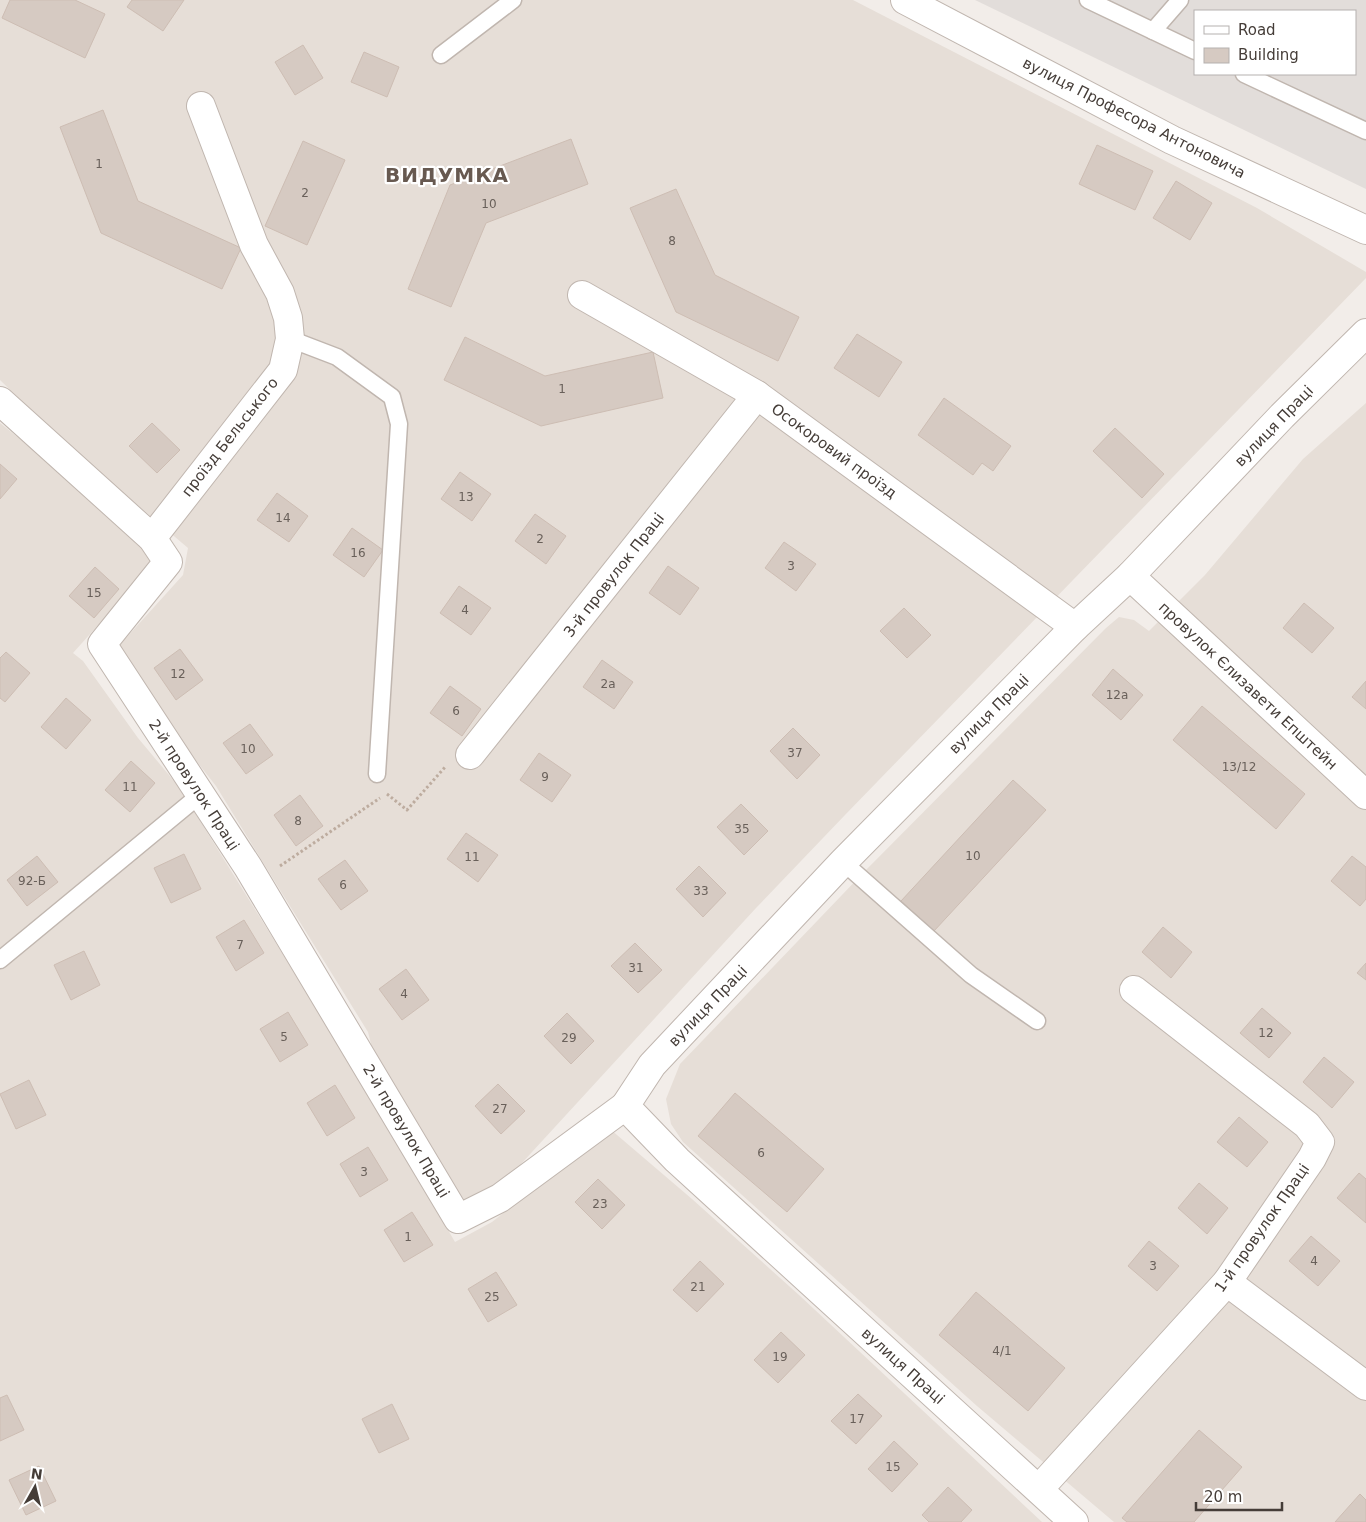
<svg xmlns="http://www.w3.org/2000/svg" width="1366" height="1522" viewBox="0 0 1366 1522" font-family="'DejaVu Sans',sans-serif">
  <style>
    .residential { fill: #e6ded7 }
    .industrial { fill: #e2ddda; fill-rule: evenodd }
    .building { fill: #d6cac2; stroke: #cdbdb3 }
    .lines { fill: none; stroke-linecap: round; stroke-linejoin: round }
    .lane-casing { stroke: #c0b6af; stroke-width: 19 }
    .street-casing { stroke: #c0b6af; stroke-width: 30 }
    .path { stroke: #bdac9f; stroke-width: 3; stroke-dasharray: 2.5 2.5; stroke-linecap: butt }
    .lane { stroke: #fff; stroke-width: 16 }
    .street { stroke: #fff; stroke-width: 28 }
    .labels { text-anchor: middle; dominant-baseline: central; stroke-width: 4.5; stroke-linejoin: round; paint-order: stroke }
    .number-label { font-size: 12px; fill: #69605a }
    .street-label { font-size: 15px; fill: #453d38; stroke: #fff }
    .district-label { font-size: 20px; font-weight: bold; letter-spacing: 1px; fill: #675950; stroke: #fff }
  </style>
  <rect width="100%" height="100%" fill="#f2ede9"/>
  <g class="residential">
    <path d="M0,0h853l404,208 109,64v6l-521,537 -89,93 -246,268 -39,26 -13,-3 -86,-151 -4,-16 -88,-142 -64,-104 -41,-52 -58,-86 66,-73 5,-27 -120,-102 -68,-66z"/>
    <path d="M1366,403v1119h-252l-137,-116 -294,-264 -12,-18 -5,-25 14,-35 184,-192 242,-244 13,-11 15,3 15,11 56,-56 98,-116z"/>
    <path d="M0,423l46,37 98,88 4,7 4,10 -79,88 10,8 55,77 41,49 179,288 97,167 37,-20 118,-93 82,70 107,96 243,227h-1042z"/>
  </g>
  <path class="industrial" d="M975,0h391v189zM1195,11h160v63h-160z"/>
  <g class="building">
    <path d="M10,0h65l30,14 -20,44 -83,-40z"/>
    <path d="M132,0h52l-21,31 -36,-24z"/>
    <path d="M303,45l20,33 -28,17 -20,-33z"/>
    <path d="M364,52l35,15 -12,30 -36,-15z"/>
    <path d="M103,110l35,91 103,47 -19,41 -121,-56 -41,-106z"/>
    <path d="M571,139l17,45 -102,39 -35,84 -43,-18 42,-104z"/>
    <path d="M303,141l42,19 -38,85 -42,-19z"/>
    <path d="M1097,145l56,26 -18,39 -56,-26z"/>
    <path d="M1176,181l36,22 -22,37 -37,-22z"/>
    <path d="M676,189l39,86 84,42 -21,44 -102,-49 -46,-104z"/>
    <path d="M857,334l45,28 -23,35 -45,-29z"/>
    <path d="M465,337l80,39 108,-24 10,46 -122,28 -97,-46z"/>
    <path d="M944,398l67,48 -18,25 -11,-8 -9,12 -55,-40z"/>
    <path d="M152,423l28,27 -23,23 -28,-27z"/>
    <path d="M1115,428l49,46 -22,24 -49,-47z"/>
    <path d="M0,464l17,15 -17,20z"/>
    <path d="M460,472l31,22 -19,27 -31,-22z"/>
    <path d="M277,493l31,23 -19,26 -32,-22z"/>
    <path d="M535,514l31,22 -20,28 -31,-23z"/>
    <path d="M352,528l31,22 -19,27 -31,-22z"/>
    <path d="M784,542l32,22 -20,27 -31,-23z"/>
    <path d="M668,566l31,22 -19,27 -31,-22z"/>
    <path d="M95,567l24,22 -25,29 -25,-22z"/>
    <path d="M459,586l32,22 -20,27 -31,-22z"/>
    <path d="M1304,603l30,25 -22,25 -29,-25z"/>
    <path d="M904,608l27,27 -24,23 -27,-27z"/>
    <path d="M180,649l23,31 -27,20 -22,-32z"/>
    <path d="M6,652l24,21 -25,29 -5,-4v-40z"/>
    <path d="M602,660l31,22 -19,27 -31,-22z"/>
    <path d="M1113,669l30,26 -22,25 -29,-25z"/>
    <path d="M1366,681v28l-14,-12z"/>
    <path d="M450,686l31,23 -19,27 -32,-23z"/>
    <path d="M66,698l25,22 -25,29 -25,-22z"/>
    <path d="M1202,706l103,88 -29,35 -103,-89z"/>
    <path d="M250,724l23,31 -27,19 -23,-31z"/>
    <path d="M793,728l27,27 -23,24 -27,-28z"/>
    <path d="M539,753l32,22 -19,27 -32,-22z"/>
    <path d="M131,761l24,22 -25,29 -25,-22z"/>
    <path d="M1013,780l33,30 -112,121 -33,-30z"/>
    <path d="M300,795l23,31 -27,20 -22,-31z"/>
    <path d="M741,804l27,27 -24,24 -27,-28z"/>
    <path d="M466,833l32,22 -20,27 -31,-23z"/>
    <path d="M184,854l17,35 -30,14 -17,-35z"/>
    <path d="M37,856l21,26 -31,24 -20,-26z"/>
    <path d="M1352,856l14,11v32l-6,7 -29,-25z"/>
    <path d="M345,860l23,31 -27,19 -23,-31z"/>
    <path d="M699,866l27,27 -23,24 -27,-28z"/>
    <path d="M244,920l20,33 -28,18 -20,-34z"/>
    <path d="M1163,927l29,25 -21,26 -29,-26z"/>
    <path d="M635,943l27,27 -24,23 -27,-27z"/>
    <path d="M84,951l16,34 -29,15 -17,-35z"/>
    <path d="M1366,963v17l-9,-7z"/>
    <path d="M406,969l23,31 -27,20 -23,-31z"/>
    <path d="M1262,1008l29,25 -22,25 -29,-25z"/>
    <path d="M288,1012l20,33 -28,17 -20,-33z"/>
    <path d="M567,1013l27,28 -23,23 -27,-28z"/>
    <path d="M1324,1057l30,25 -22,26 -29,-26z"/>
    <path d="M29,1080l17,35 -30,14 -16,-35z"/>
    <path d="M498,1084l27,27 -24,23 -26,-28z"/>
    <path d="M335,1085l20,33 -28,18 -20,-33z"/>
    <path d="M735,1093l89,76 -37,43 -89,-76z"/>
    <path d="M1239,1117l29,25 -21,25 -30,-25z"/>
    <path d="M368,1147l20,33 -28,17 -20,-33z"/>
    <path d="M1359,1173l7,6v44l-29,-25z"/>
    <path d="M598,1179l27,26 -23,24 -27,-27z"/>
    <path d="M1199,1183l29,25 -21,26 -29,-26z"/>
    <path d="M412,1212l21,33 -29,17 -20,-32z"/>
    <path d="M1311,1236l29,25 -22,25 -29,-25z"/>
    <path d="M1149,1241l30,25 -22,25 -29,-25z"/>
    <path d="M700,1261l24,23 -27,28 -24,-22z"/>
    <path d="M496,1272l21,33 -29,17 -20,-33z"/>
    <path d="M976,1292l89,76 -37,43 -89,-76z"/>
    <path d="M781,1332l24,23 -27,28 -24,-23z"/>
    <path d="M858,1394l24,22 -26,28 -25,-23z"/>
    <path d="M7,1395l17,35 -24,11v-43z"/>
    <path d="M392,1404l17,35 -30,14 -17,-34z"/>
    <path d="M1199,1430l43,37 -48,55h-67l-5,-4z"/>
    <path d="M894,1441l24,23 -26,28 -24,-23z"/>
    <path d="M39,1466l17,35 -30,14 -17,-35z"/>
    <path d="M948,1487l24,23 -11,12h-32l-7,-7z"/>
    <path d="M1360,1494l6,6v22h-31z"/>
  </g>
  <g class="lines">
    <defs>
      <g id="lane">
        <path d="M1088,0l107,51"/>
        <path d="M1153,31l27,-31"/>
        <path d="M441,55l72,-55"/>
        <path d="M1244,74l122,57"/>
        <path d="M290,339l47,18 55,40 7,27 -22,350"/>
        <path d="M843,862l128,113 66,46"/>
        <path d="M0,960l201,-166"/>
      </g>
      <g id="street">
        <path d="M905,0l267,140 194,90"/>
        <path d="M582,295l175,100 318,232"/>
        <path d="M0,401l152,137 16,24 -66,82 146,223 210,352 42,-21 125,-92"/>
        <path d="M152,538l131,-168 7,-31 -2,-21 -8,-25 -26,-48 -53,-139"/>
        <path d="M1130,576l236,219"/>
        <path d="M470,755l287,-360"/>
        <path d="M1227,1282l139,104"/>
        <path d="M1039,1489l188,-207 85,-124 8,-16 -13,-17 -173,-135"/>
        <path d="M1074,1522l-397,-362 -52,-54 27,-41 191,-203 232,-235 55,-51 152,-160 84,-83"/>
      </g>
    </defs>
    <use href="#lane" class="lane-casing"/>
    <use href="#street" class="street-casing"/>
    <g class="path">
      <path d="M387,794l20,16 39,-44"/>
      <path d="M280,866l100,-68"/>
    </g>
    <use href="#lane" class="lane"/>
    <use href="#street" class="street"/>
  </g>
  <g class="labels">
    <g class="number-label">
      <text x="99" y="164">1</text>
      <text x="305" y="193">2</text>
      <text x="489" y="204">10</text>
      <text x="672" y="241">8</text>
      <text x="562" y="389">1</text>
      <text x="466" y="497">13</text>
      <text x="283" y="518">14</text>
      <text x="540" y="539">2</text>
      <text x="358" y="553">16</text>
      <text x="791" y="566">3</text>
      <text x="94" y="593">15</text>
      <text x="465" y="610">4</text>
      <text x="178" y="674">12</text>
      <text x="608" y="684">2а</text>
      <text x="1117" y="695">12а</text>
      <text x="456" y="711">6</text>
      <text x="248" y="749">10</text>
      <text x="795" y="753">37</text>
      <text x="1239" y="767">13/12</text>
      <text x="545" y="777">9</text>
      <text x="130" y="787">11</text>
      <text x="298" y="821">8</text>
      <text x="742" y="829">35</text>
      <text x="973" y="856">10</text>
      <text x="472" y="857">11</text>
      <text x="32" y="881">92-Б</text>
      <text x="343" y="885">6</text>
      <text x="701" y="891">33</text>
      <text x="240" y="945">7</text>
      <text x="636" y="968">31</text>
      <text x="404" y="994">4</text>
      <text x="1266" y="1033">12</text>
      <text x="284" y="1037">5</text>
      <text x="569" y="1038">29</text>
      <text x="500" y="1109">27</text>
      <text x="761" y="1153">6</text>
      <text x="364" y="1172">3</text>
      <text x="600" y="1204">23</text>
      <text x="408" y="1237">1</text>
      <text x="1314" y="1261">4</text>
      <text x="1153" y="1266">3</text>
      <text x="698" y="1287">21</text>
      <text x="492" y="1297">25</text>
      <text x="1002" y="1351">4/1</text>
      <text x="780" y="1357">19</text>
      <text x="857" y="1419">17</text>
      <text x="893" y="1467">15</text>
    </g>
    <g class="street-label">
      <text transform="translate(1134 118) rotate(27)">вулиця Професора Антоновича</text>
      <text transform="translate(1274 426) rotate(-46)">вулиця Праці</text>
      <text transform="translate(230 437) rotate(-52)">проїзд Бельського</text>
      <text transform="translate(834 451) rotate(36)">Осокоровий проїзд</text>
      <text transform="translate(614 575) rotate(-52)">3-й провулок Праці</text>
      <text transform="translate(1248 686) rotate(43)">провулок Єлизавети Епштейн</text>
      <text transform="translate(989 714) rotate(-45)">вулиця Праці</text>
      <text transform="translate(194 785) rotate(57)">2-й провулок Праці</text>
      <text transform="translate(708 1006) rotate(-46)">вулиця Праці</text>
      <text transform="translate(406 1131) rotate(59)">2-й провулок Праці</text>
      <text transform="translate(1262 1228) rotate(-55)">1-й провулок Праці</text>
      <text transform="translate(903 1366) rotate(42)">вулиця Праці</text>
    </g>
    <g class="district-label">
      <text x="447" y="175">ВИДУМКА</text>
    </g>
  </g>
  <rect x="1194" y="10" width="162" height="65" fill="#ffffff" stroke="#b5b1af"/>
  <rect x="1204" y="26" width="25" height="8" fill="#ffffff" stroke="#b5b1af"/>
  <text x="1238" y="35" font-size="15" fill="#453d38">Road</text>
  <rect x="1204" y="48" width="25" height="15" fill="#d6cac2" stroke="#b5b1af"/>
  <text x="1238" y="60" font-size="15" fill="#453d38">Building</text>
  <g transform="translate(35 1487) rotate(8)" stroke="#ffffff" stroke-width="4" paint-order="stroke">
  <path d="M0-4L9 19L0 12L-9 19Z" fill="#453d38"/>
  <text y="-8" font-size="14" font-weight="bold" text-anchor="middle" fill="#453d38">N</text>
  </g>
  <path d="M1196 1502v8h86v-8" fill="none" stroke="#453d38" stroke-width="2.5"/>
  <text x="1204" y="1502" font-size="15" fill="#453d38" stroke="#ffffff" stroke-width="4" paint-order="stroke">20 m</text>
</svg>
